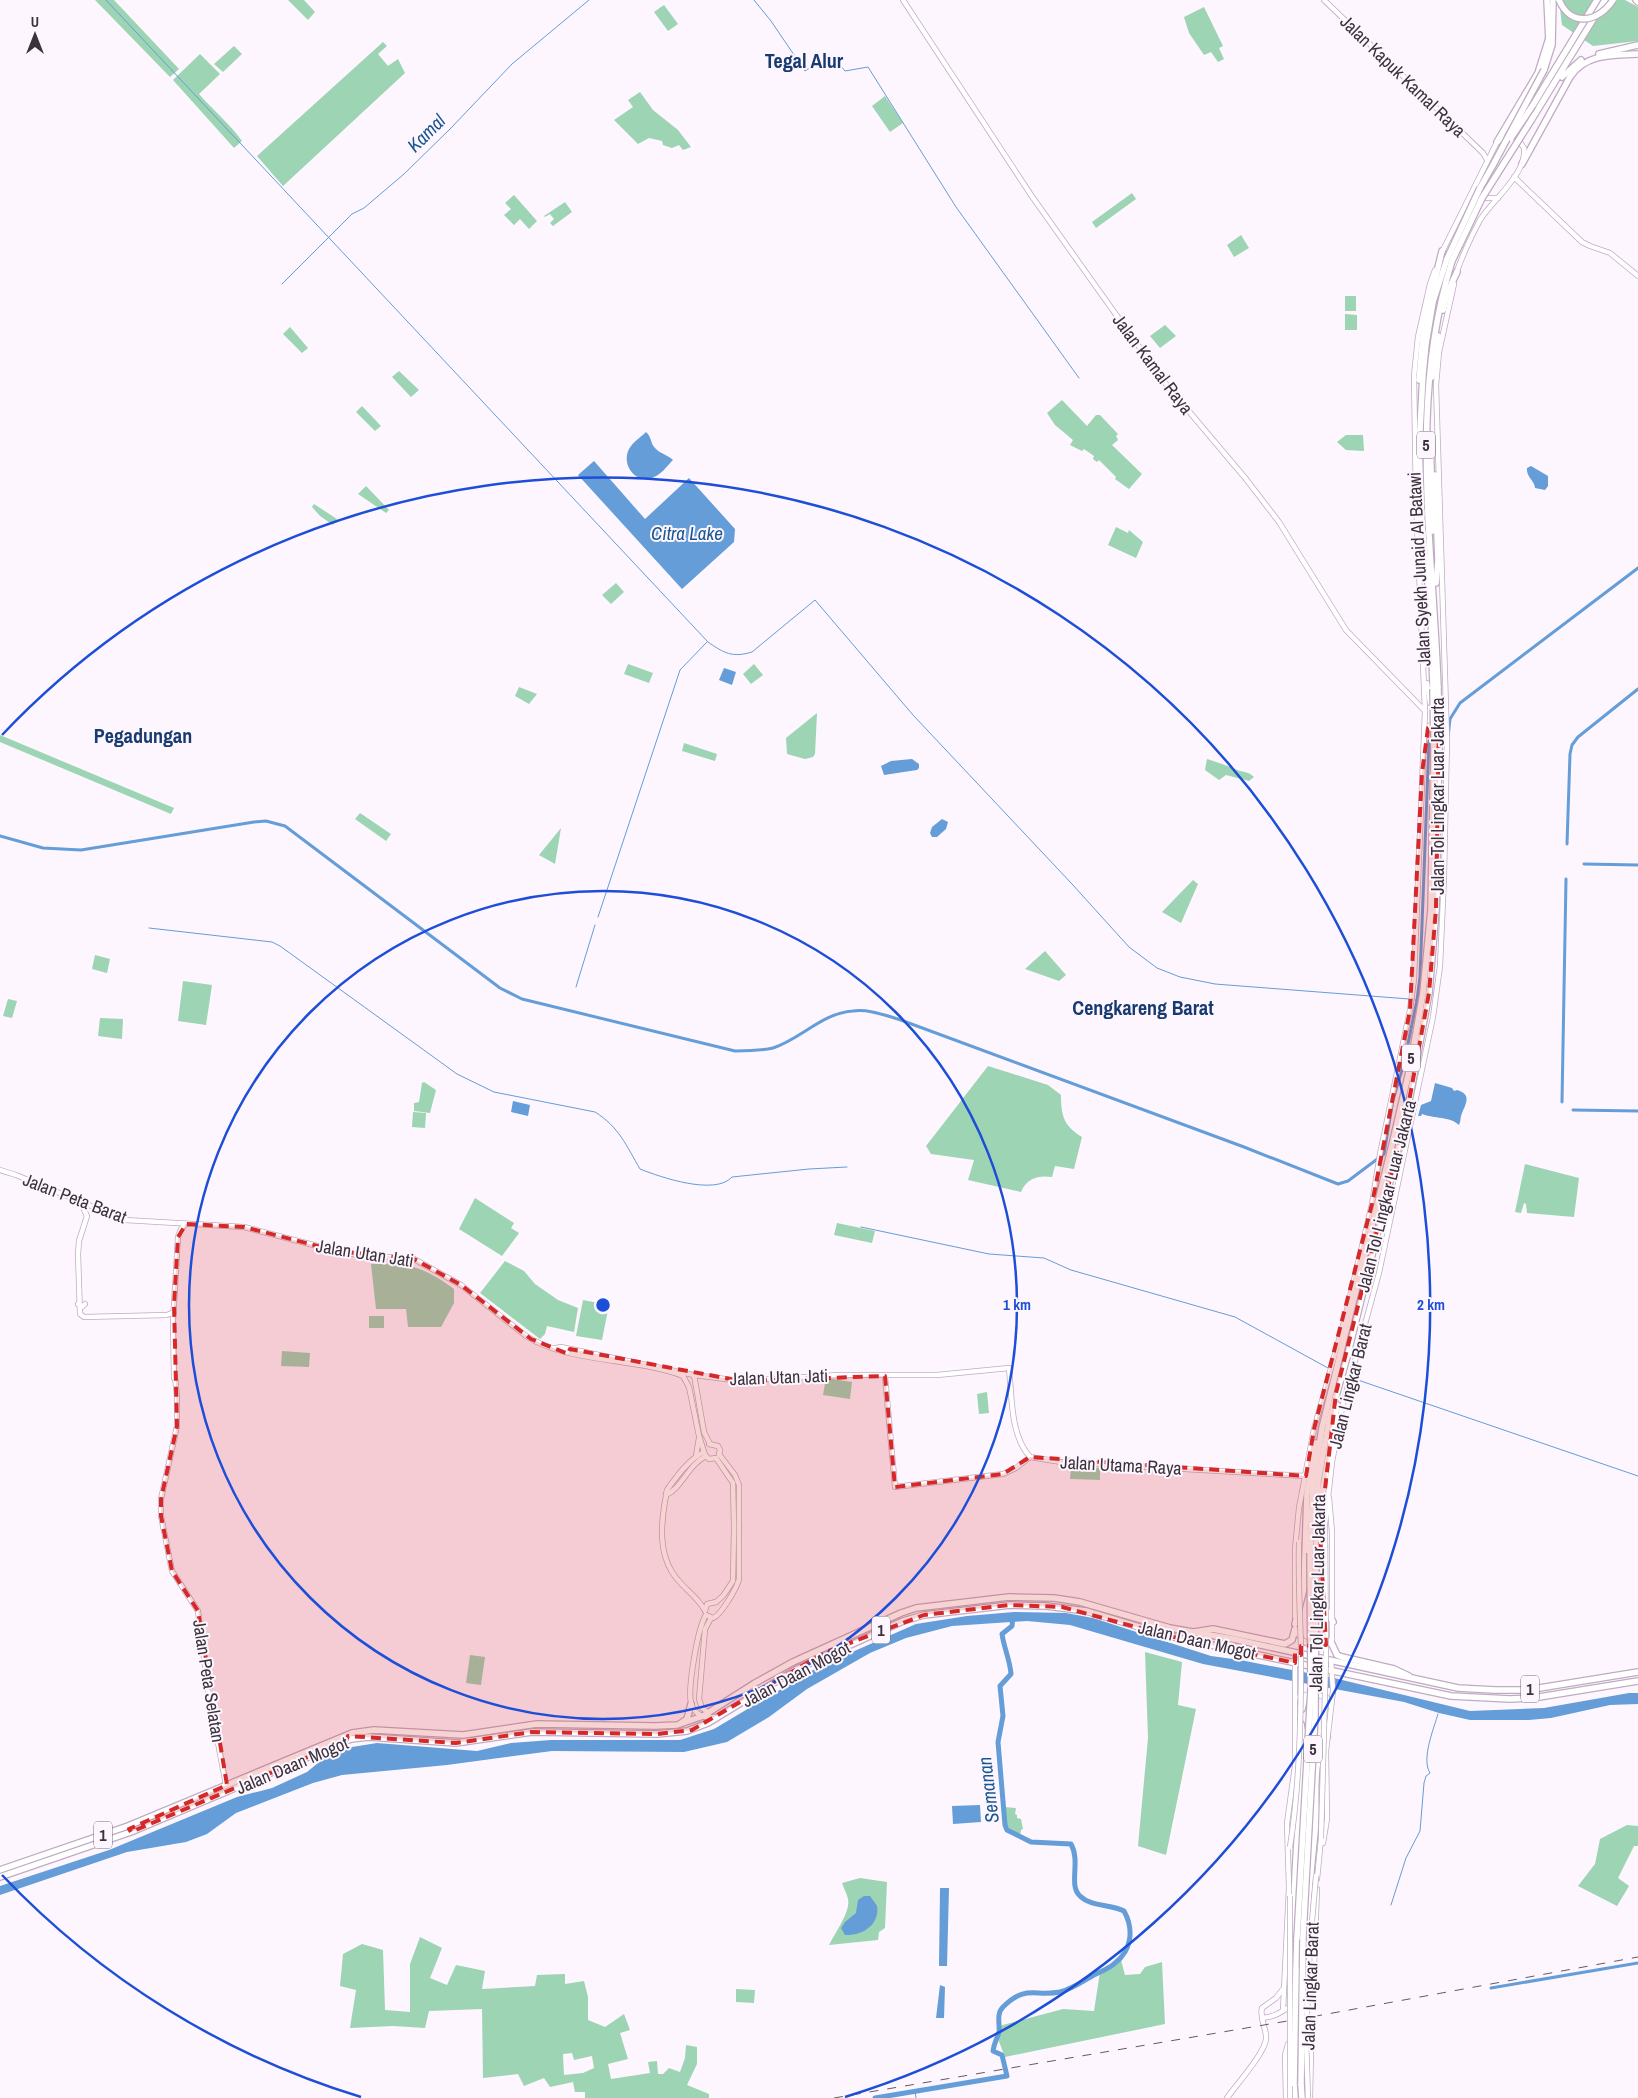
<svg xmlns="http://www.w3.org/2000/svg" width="1638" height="2098" viewBox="0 0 1638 2098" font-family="'Archivo Narrow',sans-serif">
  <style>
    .green { fill: #9dd4b3; fill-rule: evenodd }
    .water { fill: #649dd8 }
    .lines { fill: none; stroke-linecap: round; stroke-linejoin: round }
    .stream { stroke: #649dd8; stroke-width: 1 }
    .canal { stroke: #649dd8; stroke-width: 3 }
    .river { stroke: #649dd8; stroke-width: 5 }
    .major-casing { stroke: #bfacc2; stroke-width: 6 }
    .highway-casing { stroke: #bfacc2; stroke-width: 8 }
    .major { stroke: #fff; stroke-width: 4.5 }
    .highway { stroke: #fff; stroke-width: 5.5 }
    .rail { stroke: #635b64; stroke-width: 1; stroke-dasharray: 9 9; stroke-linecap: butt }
    .major-bridge-casing { stroke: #bfacc2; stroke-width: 6; stroke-linecap: butt }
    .highway-bridge-casing { stroke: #bfacc2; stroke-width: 8; stroke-linecap: butt }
    .major-bridge { stroke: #fff; stroke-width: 4.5 }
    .highway-bridge { stroke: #fff; stroke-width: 5.5 }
    .marked { fill: #d62828; fill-opacity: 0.2; stroke: #d62828; stroke-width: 4; stroke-dasharray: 10 6; stroke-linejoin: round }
    .ring { fill: none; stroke: #1d4ed8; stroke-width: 2.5 }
    .labels { text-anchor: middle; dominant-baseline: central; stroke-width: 4; stroke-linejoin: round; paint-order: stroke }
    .shield { fill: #fdf6ff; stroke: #756e76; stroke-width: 1 }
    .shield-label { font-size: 16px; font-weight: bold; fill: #3b333c }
    .street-label { font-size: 18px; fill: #3b333c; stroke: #fdf6ff }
    .water-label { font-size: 19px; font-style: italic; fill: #1a578e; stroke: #fdf6ff }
    .quarter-label { font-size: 20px; font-weight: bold; fill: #173a6f; stroke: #fdf6ff }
    .centre { fill: #1d4ed8; stroke: #fdf6ff; stroke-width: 2.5 }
    .ring-label { font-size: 15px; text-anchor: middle; font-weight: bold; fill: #1d4ed8; stroke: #fdf6ff; stroke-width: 4; stroke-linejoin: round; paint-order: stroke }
  </style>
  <rect width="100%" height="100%" fill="#fdf6ff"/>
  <g class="green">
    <path d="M95,0h19l65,69 -9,8z"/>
    <path d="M288,0h16l11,12 -7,8z"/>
    <path d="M1559,0h66l13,7v34l-45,5 -31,-21z"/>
    <path d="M664,5l14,19 -10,7 -14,-19z"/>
    <path d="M1204,7l19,39 -4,2 5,11 -6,3 -7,-10 -7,3 -15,-22 -5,-16z"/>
    <path d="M383,42l4,4 -9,8 10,12 10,-7 7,14 -122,113 -26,-30z"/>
    <path d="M234,46l8,8 -19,18 -9,-8z"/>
    <path d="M200,54l20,20 -21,20c14,16 31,30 43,47l-8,7 -61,-68z"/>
    <path d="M640,92l13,18 25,20 13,17 -8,3 -4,-5 -7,3 -9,-3 -1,-4 -13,-3 -11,6 -24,-24 19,-13 -5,-7z"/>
    <path d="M885,96l18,27 -13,9 -18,-26z"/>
    <path d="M1132,193l4,6 -40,29 -4,-6z"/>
    <path d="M514,195l23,26 -8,8 -9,-10 -6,6 -10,-10 7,-6 -6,-6z"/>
    <path d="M565,202l7,10 -19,14 -3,-3 4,-4 -4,-5 -5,3 -1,-1z"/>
    <path d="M1241,235l8,13 -15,9 -7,-12z"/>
    <rect x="1345" y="296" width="11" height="15"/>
    <path d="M1345,314l12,1v15h-12z"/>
    <path d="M1165,325l11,11 -16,12 -10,-12z"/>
    <path d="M290,327l18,21 -6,5 -19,-19z"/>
    <path d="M399,371l20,19 -8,7 -19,-20z"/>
    <path d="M1062,400l25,26 9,-11h4l18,19 -2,2 2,4 -6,5 30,29 -13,15 -14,-10 1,-2 -17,-17 -2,2 -4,-3 1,-3 -10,-7 -2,2 -12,-6 3,-5 -18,-15 -8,-12z"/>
    <path d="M362,406l19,20 -6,5 -19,-19z"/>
    <path d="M1346,435h17l1,16 -18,-1 -9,-8z"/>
    <path d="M366,486l23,24 -3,3 -28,-19z"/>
    <path d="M314,504l23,15 -4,6 -13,-9 -8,-9z"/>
    <path d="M1116,527l12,6 1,-3 14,12 -7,16 -28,-13z"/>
    <path d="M616,583l8,9 -13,12 -9,-9z"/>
    <path d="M628,664l25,9 -4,10 -25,-9z"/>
    <path d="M754,664l9,11 -12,9 -8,-10z"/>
    <path d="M519,687l18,7 -8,10 -14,-8z"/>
    <path d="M817,713l-2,41 -2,3 -8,2 -18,-5 -1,-16z"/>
    <path d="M0,735l174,73 -3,6 -171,-72z"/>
    <path d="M684,743l33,11 -2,7 -33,-10z"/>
    <path d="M1207,759c10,3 18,6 28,10 8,4 11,1 19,8l-5,4 -23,-6 -7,5 -14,-10z"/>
    <path d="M360,813l31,21 -5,7 -31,-22z"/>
    <path d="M561,828l-6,36 -16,-9z"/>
    <path d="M1193,880l5,4 -17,39 -19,-11z"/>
    <path d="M1045,951l21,24 -7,6 -34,-12z"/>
    <path d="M95,955l15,4 -3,14 -15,-4z"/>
    <path d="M183,981l29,4 -6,40 -28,-4z"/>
    <path d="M8,999l9,2 -5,17 -9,-2z"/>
    <path d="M100,1018l23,1 -1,20 -24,-3z"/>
    <path d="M988,1066l60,19 13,10c0,21 3,31 21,42l-8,32 -19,-3 -3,11c-14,-2 -25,1 -31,15l-53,-12 6,-20 -43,-6 -5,-8z"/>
    <path d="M424,1082l12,8 -6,23 -16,-2v-8l5,-1 3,-19z"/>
    <path d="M413,1112l13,1 -1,15 -13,-1z"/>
    <path d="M1525,1164l54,14 -5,39 -47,-4 -1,-9 -2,-1 -3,10 -6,-1z"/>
    <path d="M475,1198l39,25 -3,5 8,5 -17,23 -43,-27z"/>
    <path d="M837,1223l38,8 -3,12 -38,-8z"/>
    <path d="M505,1261l19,10 11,13 23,16 20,8 -4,24 -27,-6 -2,8 -5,5 -60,-46z"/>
    <path d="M371,1264c39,0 50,1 83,25v14l-13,24h-33l-2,-18h-30z"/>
    <path d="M583,1300l26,5 -7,35 -26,-4z"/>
    <rect x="369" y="1316" width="15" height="12"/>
    <path d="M282,1351l28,2 -1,14 -28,-1z"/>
    <path d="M826,1378l26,4 -2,17 -27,-4z"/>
    <path d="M987,1392l2,21 -10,1 -2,-20z"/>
    <path d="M1071,1467l29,1v12l-30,-1z"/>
    <path d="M1145,1652l37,10 -4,43 18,4 -30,146 -28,-9 10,-108z"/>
    <path d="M470,1655l15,2 -4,28 -15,-2z"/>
    <path d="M1004,1807l12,1 -1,6 2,1v3l4,1 2,10 -2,1 -1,6c-14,-6 -15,-14 -16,-29z"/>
    <path d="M1627,1825l11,1v20h-4l-16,32 11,8 -12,20 -39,-20 17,-22 5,-25z"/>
    <path d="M860,1878l27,4 -2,46 -6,4 -1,8 -49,5c6,-12 22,-34 19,-46 -1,-5 -4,-10 -6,-16z"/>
    <path d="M420,1937l22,11 -12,30 17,7 9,-20 29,6 -3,18 53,-3 2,-11 28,-1v10l19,-3 4,16v23l17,7 19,-13 6,16 -10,3 8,26 -20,5 3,15 39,-6 -2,-11 9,-1 1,13h5l6,-6 11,4 5,-14 1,-13 11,2v17l-10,21 22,9v4h-124v-6h-10l-2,-10 -23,5 -6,-9 -20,8 -6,-12 -35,4 -1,-69 -53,2 -4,17 -32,-2 -43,2 6,-38 -16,-4 3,-32 19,-10 21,6 2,60 25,2v-48zM572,2053l2,7 18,-4 2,12 -11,5 -19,2 -1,-21z"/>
    <path d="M1121,1960l4,15 15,-1 5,-7 17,-5 3,62 -160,33 -7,-18 1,-13 64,-17 31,2 6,-39z"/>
    <path d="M736,1989l19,1 -1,13 -18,-1z"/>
  </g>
  <g class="water">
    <path d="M646,432c6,5 4,12 10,17 5,5 12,6 17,11 -6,6 -12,15 -21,18 -17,6 -31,-14 -23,-29 4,-7 12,-12 17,-17z"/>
    <path d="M594,461l51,58 44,-41 46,51 -1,13 -52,47 -104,-114z"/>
    <path d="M1531,466l17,10v10l-3,4 -10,-2c0,-7 -9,-11 -8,-20z"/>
    <path d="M724,668l12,4 -4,13 -13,-5z"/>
    <path d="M912,759l7,5v4l-2,2 -33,5 -3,-9 10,-5z"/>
    <path d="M942,819l6,3 -2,7 -9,8h-5l-2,-4 2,-6z"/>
    <path d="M1435,1083l17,5 2,3 3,-1c14,4 10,12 5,23 -2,4 -1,8 -3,12 -9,-9 -25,-6 -37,-11l-1,2h-3l3,-11 10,-4z"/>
    <path d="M513,1101l17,4 -2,11 -17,-4z"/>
    <path d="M1014,1612l52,1 27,5 118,38 29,4 94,18 136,33 74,-3 85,-15h9v11l-28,1 -59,13 -22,2h-59l-31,-7 -35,-11 -201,-38 -133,-39 -43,-4 -75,5 -46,12 -36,15 -63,36 -38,28 -42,25 -43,10 -132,-1 -105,14 -105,10 -29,8 -77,30 -29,21 -21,8 -59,10 -127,43v-9l109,-36 128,-53 35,-9 35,-16 17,-14 28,-11 25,-4 100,8 34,-8 40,-3h129l34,-11 104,-62 98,-43 51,-8z"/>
    <path d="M980,1805l1,17 -28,2 -1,-18z"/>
    <path d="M940,1888h9l-2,78h-8z"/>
    <path d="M870,1896l7,10c3,19 -15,30 -32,29l-4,-7 4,-6 11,-9 2,-13 6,-4z"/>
    <path d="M940,1985l5,2 -1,31h-8z"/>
  </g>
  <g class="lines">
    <g class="stream">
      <path d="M106,0l602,642c16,11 24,16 44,10l63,-52 98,115 159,169 57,63 28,21 23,9 35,7 194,15"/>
      <path d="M754,0l17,21 34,50 17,-11 10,-4 13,15 23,-4 88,140 123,171"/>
      <path d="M282,284l70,-70 12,-6 40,-34 46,-45 62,-65 77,-64"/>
      <path d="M598,917l82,-247 27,-28"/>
      <path d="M149,928l123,14 8,4 177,128 37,18 101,20c24,15 31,33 45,57 20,8 75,27 92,8l77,-8 38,-2"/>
      <path d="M576,987l19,-62"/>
      <path d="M1413,1000h4"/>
      <path d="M861,1227l128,27 55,4 27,12 164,47 93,51"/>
      <path d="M1352,1378l286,98"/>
      <path d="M1391,1905l15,-47 14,-27 4,-48 2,-7 4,-3c-9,-14 4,-45 8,-59"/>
      <path d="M915,2091l1,7"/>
    </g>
    <g class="canal">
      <path d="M0,836l43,12 38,2 173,-28 12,-1 19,5 215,162 22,11 213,52c12,0 26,0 38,-3 28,-9 49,-35 80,-37 15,-2 31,4 45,8l346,128 94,37 10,-3 36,-27 9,-54 11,-37 13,-63 3,-23 9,-236 19,-4 2,-18 10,-16 178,-135"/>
      <path d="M1567,844l3,-90 2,-9 6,-8 60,-48"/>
      <path d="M1584,864l54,1"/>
      <path d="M1562,1102l4,-223"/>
      <path d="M1573,1110l65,1"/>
      <path d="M1491,1988l147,-25"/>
    </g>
    <path class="river" d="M875,2098l132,-22 -5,-21 -9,-4c1,-8 4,-12 6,-19 1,-8 -3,-18 4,-25 23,-23 32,-10 57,-15 12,-3 22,-10 32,-16 7,-4 17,-7 23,-13 17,-13 19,-34 9,-52 -13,-7 -33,-4 -44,-15 -12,-11 1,-34 -9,-52l-40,-2 -24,-12 -2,-5 -7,-83 5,-26 -3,-30 11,-12c-1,-14 -7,-26 -9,-40l10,-8 1,-9"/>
    <defs>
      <g id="major">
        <path d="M903,0l128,195 66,93 68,95 81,96 33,43 67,108 79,81"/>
        <path d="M1324,0l159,153 4,7"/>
        <path d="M1514,177l68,65 8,4 20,7 28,23"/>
        <path d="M1483,195l4,3h11"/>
        <path d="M1441,254l56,-112 11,-6 9,2 7,10c3,26 -31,51 -44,72 -9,17 -18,36 -24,54"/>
        <path d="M1427,683l3,20 5,4"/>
        <path d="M1427,735l2,-9 5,-4 7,1 5,8"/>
        <path d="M0,1170l16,5 109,45 119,7 93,24 21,4 56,4 47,26 65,51c42,27 111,22 157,40l6,11 10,49 6,19 4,4 7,-1"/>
        <path d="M81,1203l6,13 -8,25 -1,13 2,60 4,3 83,-2 7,-3"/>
        <path d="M78,1304l4,3 3,-3"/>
        <path d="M556,1348l5,-1 133,28 47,6 97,-6h99l72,-7c3,28 1,67 21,89l31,5 245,14"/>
        <path d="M694,1375l10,57 6,12"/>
        <path d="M175,1376l2,21v29l-16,73v17l11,55 26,40 10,79 18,95"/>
        <path d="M885,1376l10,111 108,-13 13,-6 14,-11"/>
        <path d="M174,1378l-1,-57 5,-84 3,-8 5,-5"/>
        <path d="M709,1444l9,2 2,4 -1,5"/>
        <path d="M704,1452c-15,7 -28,25 -37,38 -1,2 -1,8 -2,11 -4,24 -6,50 7,71 9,15 24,23 32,37"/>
        <path d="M696,1456l3,-18"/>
        <path d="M666,1495c16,-7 22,-30 40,-39"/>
        <path d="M1329,1498l3,34v108"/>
        <path d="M1325,1524l7,-62 10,-54 37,-135 54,-256 7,-51 4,-89 3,-137 -11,-355 3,-33 15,-68"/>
        <path d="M716,1602l7,-6 10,-15 1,-53 -1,-45 -17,-25"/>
        <path d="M705,1611l2,-7 9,-2"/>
        <path d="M706,1615l7,3c8,-3 24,-30 26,-39v-94l-4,-10 -16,-21"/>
        <path d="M706,1615c-8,12 -20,78 -14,91 4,9 13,13 23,11"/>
        <path d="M1295,1616v-67l4,-41 15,-79 31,-111 27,-114 8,-50 30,-144 4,-31 11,-268 -9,-210 -2,-125 4,-39 12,-53 5,-14"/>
        <path d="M1295,1629c7,14 25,29 37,10"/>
        <path d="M1299,1697l13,-4 15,5"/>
        <path d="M709,1713l-7,-5 -3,-9 6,-70 6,-11"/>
        <path d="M1323,1843l4,-24 -1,-68 7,-60 -2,-31"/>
        <path d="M1317,1879l4,-40"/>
        <path d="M1306,2001l7,-9 4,-103"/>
        <path d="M1283,2010l6,-122 -2,-65 8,-57v-113"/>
        <path d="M1262,2018c19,-2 20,-9 36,-15"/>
        <path d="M1227,2098c9,-13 38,-45 39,-59 1,-11 -7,-20 -4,-31l14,-10 7,-9"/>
        <path d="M1286,2098l-1,-43 3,-11 5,-4h10l6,4 2,7 -1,47"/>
      </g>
      <g id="highway">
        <path d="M1547,0l2,42"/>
        <path d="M1636,0l2,2"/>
        <path d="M1599,54l39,-9"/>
        <path d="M1544,70l8,-25 1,-45"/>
        <path d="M1562,77l19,-17"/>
        <path d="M1533,105l64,-105"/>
        <path d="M1532,119l73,-119"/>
        <path d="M1497,142l41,-69 11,-35"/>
        <path d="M1522,164l48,-87c15,-23 42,-22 68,-23"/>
        <path d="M1480,188l13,-23"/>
        <path d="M1443,310l5,-19 9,-19"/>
        <path d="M1432,377l6,-41"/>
        <path d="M1419,380l5,-55 18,-74"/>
        <path d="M1430,436l3,95"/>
        <path d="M1435,475l3,86 -2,22"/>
        <path d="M1438,688c-5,-142 -30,-288 14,-427"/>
        <path d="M1433,689l-2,-75 -9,-88 -3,-78 4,-74 3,-30 7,-42 14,-43"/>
        <path d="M1310,1553l3,-70 9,-55 70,-283 18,-78 13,-74 8,-84 3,-165"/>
        <path d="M1316,1553l2,-71 11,-61 18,-64 60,-245 22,-119 7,-84 3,-167"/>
        <path d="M1333,1622l-8,-15 -2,-9 -3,-65 2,-38 15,-90"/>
        <path d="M1295,1624l9,-36 3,-95 9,-50"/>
        <path d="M1194,1632l19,-3 72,15 7,-4 3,-11"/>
        <path d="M1332,1644l5,11 5,2 52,12 15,7"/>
        <path d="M1302,1709l2,-9 8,-7"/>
        <path d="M681,1723l6,-4 4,-15"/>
        <path d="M0,1870l128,-44 224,-93 22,-3 89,5 74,-11 118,2 22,-1 26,-9 52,-33 38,-21 108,-49 15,-5 93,-11 45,1 26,4 90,26 63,11 225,49 37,2h32l111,-18"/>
        <path d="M0,1877l131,-45 220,-93 18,-2 87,6 76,-11 125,2 30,-3 21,-8 87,-53 108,-49 21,-6 86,-10 36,1 40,5 83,25 282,60 59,3 23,-1 105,-17"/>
        <path d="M1307,1919c2,-30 5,-59 8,-88 3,-30 -5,-68 12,-94"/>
        <path d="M1296,1969l1,-31c-9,-11 6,-171 7,-197l-3,-17"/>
        <path d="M1294,2084l1,14"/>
        <path d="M1301,2084l1,14"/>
      </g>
    </defs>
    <use href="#major" class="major-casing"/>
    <use href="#highway" class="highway-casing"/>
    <use href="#major" class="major"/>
    <use href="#highway" class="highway"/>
    <path class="rail" d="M834,2098l477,-81 327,-60"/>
    <defs>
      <g id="major-bridge">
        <path d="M1321,1839l5,-183 -1,-132"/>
        <path d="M1290,1847c10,-65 11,-132 11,-198 -1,-36 -3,-71 -2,-107"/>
        <path d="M1290,1896v202"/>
        <path d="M1308,2098l-2,-60 4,-94 6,-68"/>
      </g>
      <g id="highway-bridge">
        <path d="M1559,0c12,28 40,22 54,0"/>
        <path d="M1511,138l22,-33"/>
        <path d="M1493,165l51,-95"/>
        <path d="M1447,259l33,-71"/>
        <path d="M1452,261l30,-63 50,-79"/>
        <path d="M1438,688l1,54"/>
        <path d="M1433,689l1,55"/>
        <path d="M1297,1938l14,-249 -1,-136"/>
        <path d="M1294,2084l2,-115"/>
        <path d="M1301,2084l2,-148 12,-220 1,-163"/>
      </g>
    </defs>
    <use href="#major-bridge" class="major-bridge-casing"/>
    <use href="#highway-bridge" class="highway-bridge-casing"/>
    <use href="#major-bridge" class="major-bridge"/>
    <use href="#highway-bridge" class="highway-bridge"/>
  </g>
  <path class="marked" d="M1439,722l-3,187 -7,84 -22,119 -71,281 -16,140 6,112 -25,1v9l-6,-2v10l-126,-27 -107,-29 -53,-2 -85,10 -98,37 -134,78 -35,4 -125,-2 -76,11 -108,-7 -2,5 -215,91 -2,-3 98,-44 -29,-174 -26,-40 -11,-55v-17l16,-73 -3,-121 4,-68 8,-13 58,3 93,24 77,8 47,26 70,54 37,15 2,-5 171,32 144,-5 10,111 108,-13 27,-17 276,19 8,-47 58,-225 38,-194 12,-237 6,-45z"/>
  <g class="ring">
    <circle cx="603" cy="1305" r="414"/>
    <path d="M361 2097A828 828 0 0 1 2 1875M2 735A828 828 0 1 1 845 2097"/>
  </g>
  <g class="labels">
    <g class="shield">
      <rect x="1417" y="431.5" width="18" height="27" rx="4"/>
      <rect x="1402" y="1044.5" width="18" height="27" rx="4"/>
      <rect x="872" y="1616.5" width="18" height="27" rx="4"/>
      <rect x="1521" y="1675.5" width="18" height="27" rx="4"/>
      <rect x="1304" y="1735.5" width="18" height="27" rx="4"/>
      <rect x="94" y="1821.5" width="18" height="27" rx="4"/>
    </g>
    <g class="shield-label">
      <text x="1426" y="445">5</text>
      <text x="1411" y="1058">5</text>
      <text x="881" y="1630">1</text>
      <text x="1530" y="1689">1</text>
      <text x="1313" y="1749">5</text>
      <text x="103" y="1835">1</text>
    </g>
    <g class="street-label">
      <text transform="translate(1403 76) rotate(44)">Jalan Kapuk Kamal Raya</text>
      <text transform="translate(1153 364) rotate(53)">Jalan Kamal Raya</text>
      <text transform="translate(1419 569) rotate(-93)">Jalan Syekh Junaid Al Batawi</text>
      <text transform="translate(1437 796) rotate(-90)">Jalan Tol Lingkar Luar Jakarta</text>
      <text transform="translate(1386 1196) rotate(-76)">Jalan Tol Lingkar Luar Jakarta</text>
      <text transform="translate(75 1198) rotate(21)">Jalan Peta Barat</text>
      <text transform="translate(365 1253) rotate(9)">Jalan Utan Jati</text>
      <text transform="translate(779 1377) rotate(-2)">Jalan Utan Jati</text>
      <text transform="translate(1350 1386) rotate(-76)">Jalan Lingkar Barat</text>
      <text transform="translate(1121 1465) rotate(3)">Jalan Utama Raya</text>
      <text transform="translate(1317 1593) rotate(-89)">Jalan Tol Lingkar Luar Jakarta</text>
      <text transform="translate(1197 1640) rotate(13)">Jalan Daan Mogot</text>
      <text transform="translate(796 1674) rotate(-28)">Jalan Daan Mogot</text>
      <text transform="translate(209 1681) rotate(81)">Jalan Peta Selatan</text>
      <text transform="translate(292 1765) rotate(-23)">Jalan Daan Mogot</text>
      <text transform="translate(1310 1986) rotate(-88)">Jalan Lingkar Barat</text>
    </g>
    <g class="water-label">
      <text transform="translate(426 133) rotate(-45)">Kamal</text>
      <text x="687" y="533">Citra Lake</text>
      <text transform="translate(988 1790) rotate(-97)">Semanan</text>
    </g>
    <g class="quarter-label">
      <text x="804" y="60">Tegal Alur</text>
      <text x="143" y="735">Pegadungan</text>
      <text x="1143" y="1007">Cengkareng Barat</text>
    </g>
  </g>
  <circle cx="603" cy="1305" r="8" class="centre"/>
  <g class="ring-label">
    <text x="1017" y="1310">1 km</text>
    <text x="1431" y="1310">2 km</text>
  </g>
  <g transform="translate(35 35)" stroke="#fdf6ff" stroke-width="4" paint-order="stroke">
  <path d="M0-4L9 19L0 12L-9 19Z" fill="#3b333c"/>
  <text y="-8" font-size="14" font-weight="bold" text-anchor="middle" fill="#3b333c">U</text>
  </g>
</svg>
